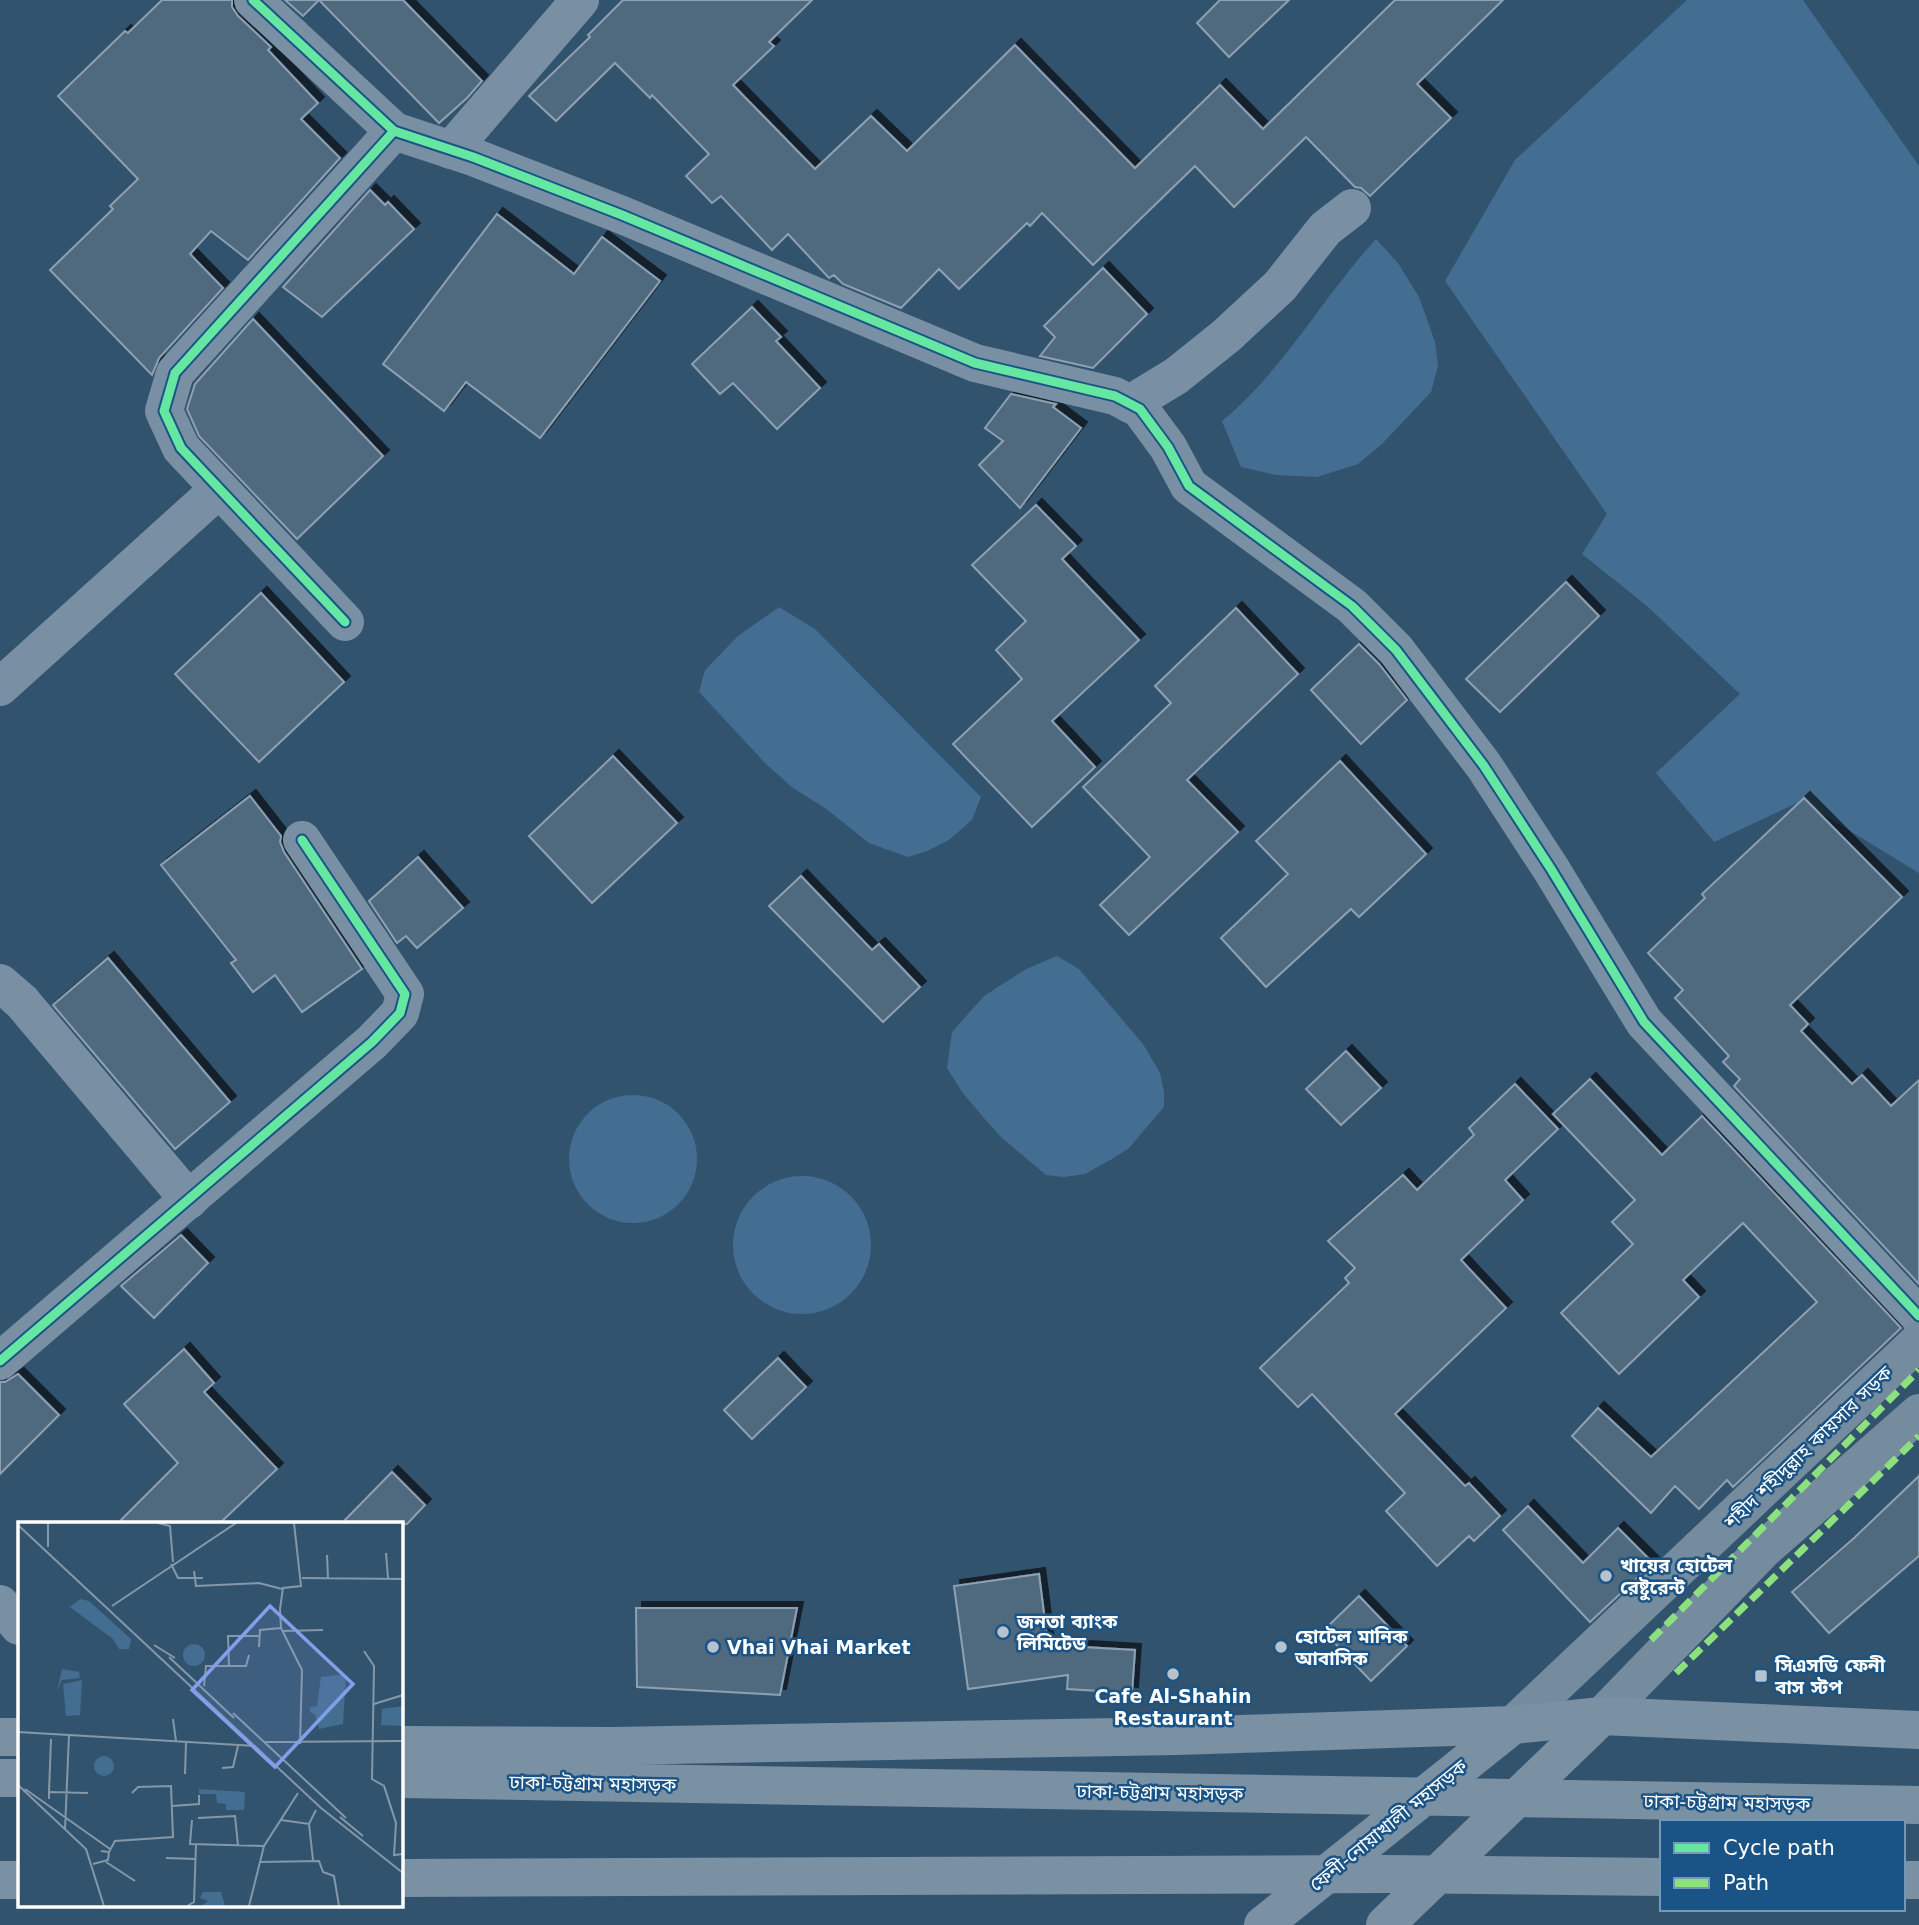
<svg xmlns="http://www.w3.org/2000/svg" width="1919" height="1925" viewBox="0 0 1919 1925" font-family="'DejaVu Sans','Noto Sans Bengali',sans-serif">
  <style>
    .water { fill: #446d92 }
    .building { fill: #4f697f; stroke: #8da1b2; stroke-width: 2; filter: url(#shadow) }
    .lines { fill: none; stroke-linecap: round; stroke-linejoin: round }
    .street { stroke: #798fa4; stroke-width: 38 }
    .secondary { stroke: #758c9f; stroke-width: 38 }
    .highway { stroke: #7a90a3; stroke-width: 38 }
    .highway-bridge { stroke: #7a90a3; stroke-width: 38 }
    .quiet { stroke: #8de07e; stroke-width: 7; stroke-dasharray: 14 7; stroke-linecap: butt }
    .cycleway-casing { stroke: #1a5487; stroke-width: 13 }
    .cycleway { stroke: #66e7a1; stroke-width: 9 }
    .poi-dot { fill: #b7c3cc; stroke: #1a5487; stroke-width: 2.5 }
    .labels { text-anchor: middle; dominant-baseline: central; stroke-width: 5; stroke-linejoin: round; paint-order: stroke }
    .street-label { font-size: 19px; fill: #fff; stroke: #1a5487 }
    .poi-label { font-size: 19px; font-weight: bold; fill: #fff; stroke: #1a5487; text-anchor: start }
    .inset-road { fill: none; stroke: #8498a8; stroke-width: 2 }
    .view { fill: #839eea; fill-opacity: 0.15; stroke: #839eea; stroke-width: 3.5 }
    .inset-edge { fill: none; stroke: #fff; stroke-width: 3.5 }
  </style>
  <defs>
    <filter id="shadow"><feDropShadow dx="6" dy="-6" stdDeviation="0" flood-color="#0009"/></filter>
  </defs>
  <rect width="100%" height="100%" fill="#32536e"/>
  <g class="water">
    <path d="M1687,0h116l116,166v707l-118,-72 -87,41 -58,-69 84,-79 -93,-88 -65,-52 25,-40 -162,-233 70,-121z"/>
    <path d="M1376,239l22,24 21,34 16,45 3,24 -7,26 -49,52 -24,20 -41,13 -41,-2 -35,-8 -19,-46c61,-50 100,-123 154,-182z"/>
    <path d="M779,607l36,22 166,168 -9,23 -23,20 -22,11 -19,6 -39,-14 -44,-35 -32,-20 -27,-24 -67,-72 6,-22 33,-34z"/>
    <path d="M1057,956l22,13 64,75 17,29 4,19v15l-35,41 -17,11 -27,15 -21,3 -18,-2 -44,-37 -19,-21 -21,-25 -15,-24 5,-36 32,-36 42,-27z"/>
    <circle cx="633" cy="1159" r="64"/>
    <circle cx="802" cy="1245" r="69"/>
  </g>
  <g class="building">
    <path d="M162,0h70v7l6,9 33,31 -3,3 50,53 -17,16 39,39 -92,102 -37,-29 -21,23 33,34 -64,70 -7,17 -102,-105 63,-61 -3,-3 28,-27 -80,-83 67,-65 3,2z"/>
    <path d="M285,0h118l79,81 -15,17 -28,25 -120,-123 -16,16z"/>
    <path d="M623,0h189l-43,42 5,4 -41,39 82,84 56,-53 36,35 108,-106 120,123 85,-83 43,44 132,-129h108l-86,84 34,34 -81,78 -9,-8 -6,-1 -49,-50 -72,70 -39,-41 -102,99 -51,-52 -12,13 -3,-3 -68,66 -20,-20 -38,39 -58,-24 -9,-9 -5,3 -41,-44 -16,16 -51,-54 -9,7 -26,-27 23,-22 -57,-59 -2,3 -35,-35 -59,58 -27,-25 61,-59 -2,-2z"/>
    <path d="M1220,0h69l-60,57 -32,-34z"/>
    <path d="M370,190l15,15 3,-3 26,27 -92,88 -39,-30z"/>
    <path d="M497,214l77,60 28,-37 58,44 -120,157 -74,-56 -22,29 -61,-47z"/>
    <path d="M1103,268l44,46 -54,54 -53,-12 15,-19 -11,-11z"/>
    <path d="M752,307l29,30 -5,4 44,47 -43,41 -44,-46 -13,11 -28,-30z"/>
    <path d="M253,319l130,137 -86,83 -98,-103 -12,-27 8,-25z"/>
    <path d="M1011,394l45,10 -3,3 28,21 -61,80 -41,-43 24,-24 -18,-13z"/>
    <path d="M1036,505l40,41 -14,13 77,81 -87,81 43,46 -63,60 -79,-83 69,-65 -26,-29 30,-29 -54,-56z"/>
    <path d="M1566,582l33,34 -99,96 -34,-33z"/>
    <path d="M261,593l83,89 -85,80 -84,-88z"/>
    <path d="M1236,608l62,66 -111,106 51,52 -109,103 -29,-30 50,-48 -67,-70 88,-84 -16,-17z"/>
    <path d="M1359,644l20,20 28,36 -46,44 -50,-54z"/>
    <path d="M613,756l64,67 -85,80 -63,-67z"/>
    <path d="M1340,761l86,93 -67,63 -8,-8 -85,78 -45,-49 67,-64 -32,-33z"/>
    <path d="M250,796l31,40 -1,6 4,10 78,117 -60,43 -27,-37 -22,17 -22,-29 5,-3 -75,-95z"/>
    <path d="M1804,798l98,99 -112,108 18,19 -7,7 51,53 10,-9 29,31 28,-26v204l-185,-198 6,-7 -17,-17 6,-6 -54,-58 8,-8 -35,-37 57,-55 -3,-4z"/>
    <path d="M418,857l45,51 -46,40 -11,-12 -9,7 -28,-42z"/>
    <path d="M801,876l71,74 7,-6 41,43 -37,35 -114,-116z"/>
    <path d="M108,958l122,144 -55,47 -122,-144z"/>
    <path d="M1346,1051l35,37 -40,37 -35,-36z"/>
    <path d="M1590,1079l72,76 40,-39 199,212 -168,159 -6,-7 -28,29 -24,-23 -24,27 -79,-77 26,-28 53,49 166,-155 -74,-79 -60,57 16,17 -80,77 -58,-61 72,-69 -21,-22 23,-22 -82,-86z"/>
    <path d="M1515,1084l43,45 -53,51 18,20 -62,60 45,48 -111,106 70,72 4,-3 31,33 -26,25 -5,-5 -32,30 -51,-55 19,-18 -93,-99 -14,13 -38,-39 89,-85 -4,-5 10,-10 -27,-27 75,-66 14,15 57,-55 -5,-7z"/>
    <path d="M181,1235l27,28 -54,55 -33,-32z"/>
    <path d="M184,1349l30,34 -10,9 73,77 -58,55h-102l61,-61 -54,-59z"/>
    <path d="M778,1358l28,29 -54,52 -28,-29z"/>
    <path d="M18,1374l41,41 -59,59v-92h5z"/>
    <path d="M392,1472l33,33 -18,19h-66z"/>
    <path d="M1919,1476v80l-90,77 -37,-41 62,-54z"/>
    <path d="M1528,1506l55,57 35,-35 35,35 -63,59 -87,-92z"/>
    <path d="M1039,1574l9,71 87,5 -3,43 -65,-4 1,-14 -100,14 -14,-103z"/>
    <path d="M1359,1596l48,50 -36,35 -48,-50z"/>
    <path d="M636,1608h161l-17,87 -143,-8z"/>
  </g>
  <g class="lines">
    <g class="street">
      <path d="M253,0l141,131 79,26 149,58 353,148 140,33 25,13 28,38 21,39 163,120 44,44 88,116 67,103 93,153 275,294"/>
      <path d="M451,150l129,-150"/>
      <path d="M1130,404l46,-28 50,-40 54,-50 45,-57 27,-21"/>
      <path d="M345,622l-164,-174 -17,-37 11,-38 219,-242"/>
      <path d="M0,687l219,-198"/>
      <path d="M0,983l22,19 167,198"/>
      <path d="M0,1361l372,-319 28,-29 5,-19 -103,-154"/>
      <path d="M0,1604l19,22"/>
    </g>
    <g class="secondary">
      <path d="M1602,1716l161,-166 156,-137"/>
      <path d="M1513,1725l406,-384"/>
    </g>
    <g class="highway">
      <path d="M0,1737h19"/>
      <path d="M401,1745l212,1 564,-10 336,-11 89,-9 317,14"/>
      <path d="M0,1778h19"/>
      <path d="M0,1880h19"/>
      <path d="M1903,1880h16"/>
      <path d="M1263,1925l250,-200"/>
      <path d="M1385,1925l217,-209"/>
    </g>
    <g class="highway-bridge">
      <path d="M401,1779l1518,26"/>
      <path d="M401,1878l986,-4 275,3"/>
    </g>
    <g class="quiet">
      <path d="M1651,1640l268,-270"/>
      <path d="M1676,1673l243,-237"/>
    </g>
    <defs>
      <g id="cycleway">
        <path d="M253,0l141,131 79,26 149,58 353,148 140,33 25,13 28,38 21,39 163,120 44,44 88,116 67,103 93,153 275,294"/>
        <path d="M345,622l-164,-174 -17,-37 11,-38 219,-242"/>
        <path d="M0,1361l372,-319 28,-29 5,-19 -103,-154"/>
      </g>
    </defs>
    <use href="#cycleway" class="cycleway-casing"/>
    <use href="#cycleway" class="cycleway"/>
  </g>
  <g class="poi-dot">
    <circle cx="1606" cy="1576" r="7"/>
    <circle cx="1003" cy="1632" r="7"/>
    <circle cx="713" cy="1647" r="7"/>
    <circle cx="1281" cy="1647" r="7"/>
    <circle cx="1173" cy="1674" r="7"/>
    <rect x="1754" y="1669" width="14" height="14" rx="3.5"/>
  </g>
  <g class="labels">
    <g class="street-label">
      <text transform="translate(1808 1447) rotate(-44)">শহীদ শহীদুল্লাহ কায়সার সড়ক</text>
      <text transform="translate(593 1783) rotate(1)">ঢাকা-চট্টগ্রাম মহাসড়ক</text>
      <text transform="translate(1160 1792) rotate(1)">ঢাকা-চট্টগ্রাম মহাসড়ক</text>
      <text transform="translate(1727 1802) rotate(1)">ঢাকা-চট্টগ্রাম মহাসড়ক</text>
      <text transform="translate(1388 1825) rotate(-39)">ফেনী-নোয়াখালী মহাসড়ক</text>
    </g>
    <g class="poi-label">
      <text x="1620" y="1565">খায়ের হোটেল<tspan x="1620" dy="22">রেষ্টুরেন্ট</tspan></text>
      <text x="1017" y="1621">জনতা ব্যাংক<tspan x="1017" dy="22">লিমিটেড</tspan></text>
      <text x="1295" y="1636">হোটেল মানিক<tspan x="1295" dy="22">আবাসিক</tspan></text>
      <text x="727" y="1647">Vhai Vhai Market</text>
      <text x="1775" y="1665">সিএসডি ফেনী<tspan x="1775" dy="22">বাস স্টপ</tspan></text>
      <text x="1173" y="1696" text-anchor="middle">Cafe Al-Shahin<tspan x="1173" dy="22">Restaurant</tspan></text>
    </g>
  </g>
  <g transform="translate(18 1522)">
    <rect width="385" height="385" fill="#32536e"/>
    <path d="M62,77l9,2 42,38 -2,10h-10l-6,-10 -43,-32zM165 133a11 11 0 1 1 22 0a11 11 0 1 1-22 0ZM44,147l17,3 1,6 -18,2 -5,11zM328,152l-3,50 -24,5 -4,-15 -5,-2v-5l7,-1 4,-29zM64,158l-2,35 -14,1 -3,-32zM385,184v20l-22,-1 1,-16zM76 244a10 10 0 1 1 20 0a10 10 0 1 1-20 0ZM181,267l46,3 -1,18h-18v-6l-9,-1 -1,-9h-17zM185,370h18l4,14h-24l7,-5 -8,-3z" fill="#446d92"/>
    <path class="inset-road" d="M140,1l12,3 3,36M276,1l7,63 -18,2 -3,21 1,19 21,42 -2,74M0,3l303,283 82,65M30,25v-24M368,31l2,25M309,33l1,24M153,42l7,14h25M176,49l2,15 63,-3 23,6M284,56l101,1M94,84l124,-83M265,109l40,-1M136,123l21,13M241,125l1,-17 21,-2M346,129l10,15 -2,113 12,7 12,37 -2,32 9,-1M151,135l65,61M211,144l-1,-30h31M186,164l2,-20h40l3,-11M356,182l29,-9M215,191l113,105M155,197l3,22M0,210l238,14M247,220l138,-1M204,246l11,-1 5,-21M167,252l1,-31M0,263l68,64 18,57M7,267l85,60M31,270l2,-53M31,277v-7l39,1M154,284l27,-2v-9M322,295l23,19M180,296l37,-2 3,29M174,298l-2,24 74,2M263,298l28,4 7,-14M291,302l4,36M47,308l4,-95M91,330l6,-11 58,-4 -2,-51 -33,1 -6,6M148,336l30,1M88,340l29,19M241,340l60,-1 4,11 11,4 5,30M75,342l15,-4 1,-8 -8,-1M384,351l1,33M169,384l7,-4 2,-57M231,384l15,-60 34,-53"/>
    <path class="view" d="M252,84l83,78 -78,83 -83,-77z"/>
    <rect width="385" height="385" class="inset-edge"/>
  </g>
  <rect x="1660" y="1820" width="245" height="91" fill="#1a5487" stroke="#7698b7" stroke-width="2"/>
  <rect x="1674" y="1843" width="35" height="10" fill="#66e7a1" stroke="#7698b7" stroke-width="2"/>
  <text x="1723" y="1855" font-size="21" fill="#ffffff">Cycle path</text>
  <rect x="1674" y="1878" width="35" height="10" fill="#8de07e" stroke="#7698b7" stroke-width="2"/>
  <text x="1723" y="1890" font-size="21" fill="#ffffff">Path</text>
</svg>
